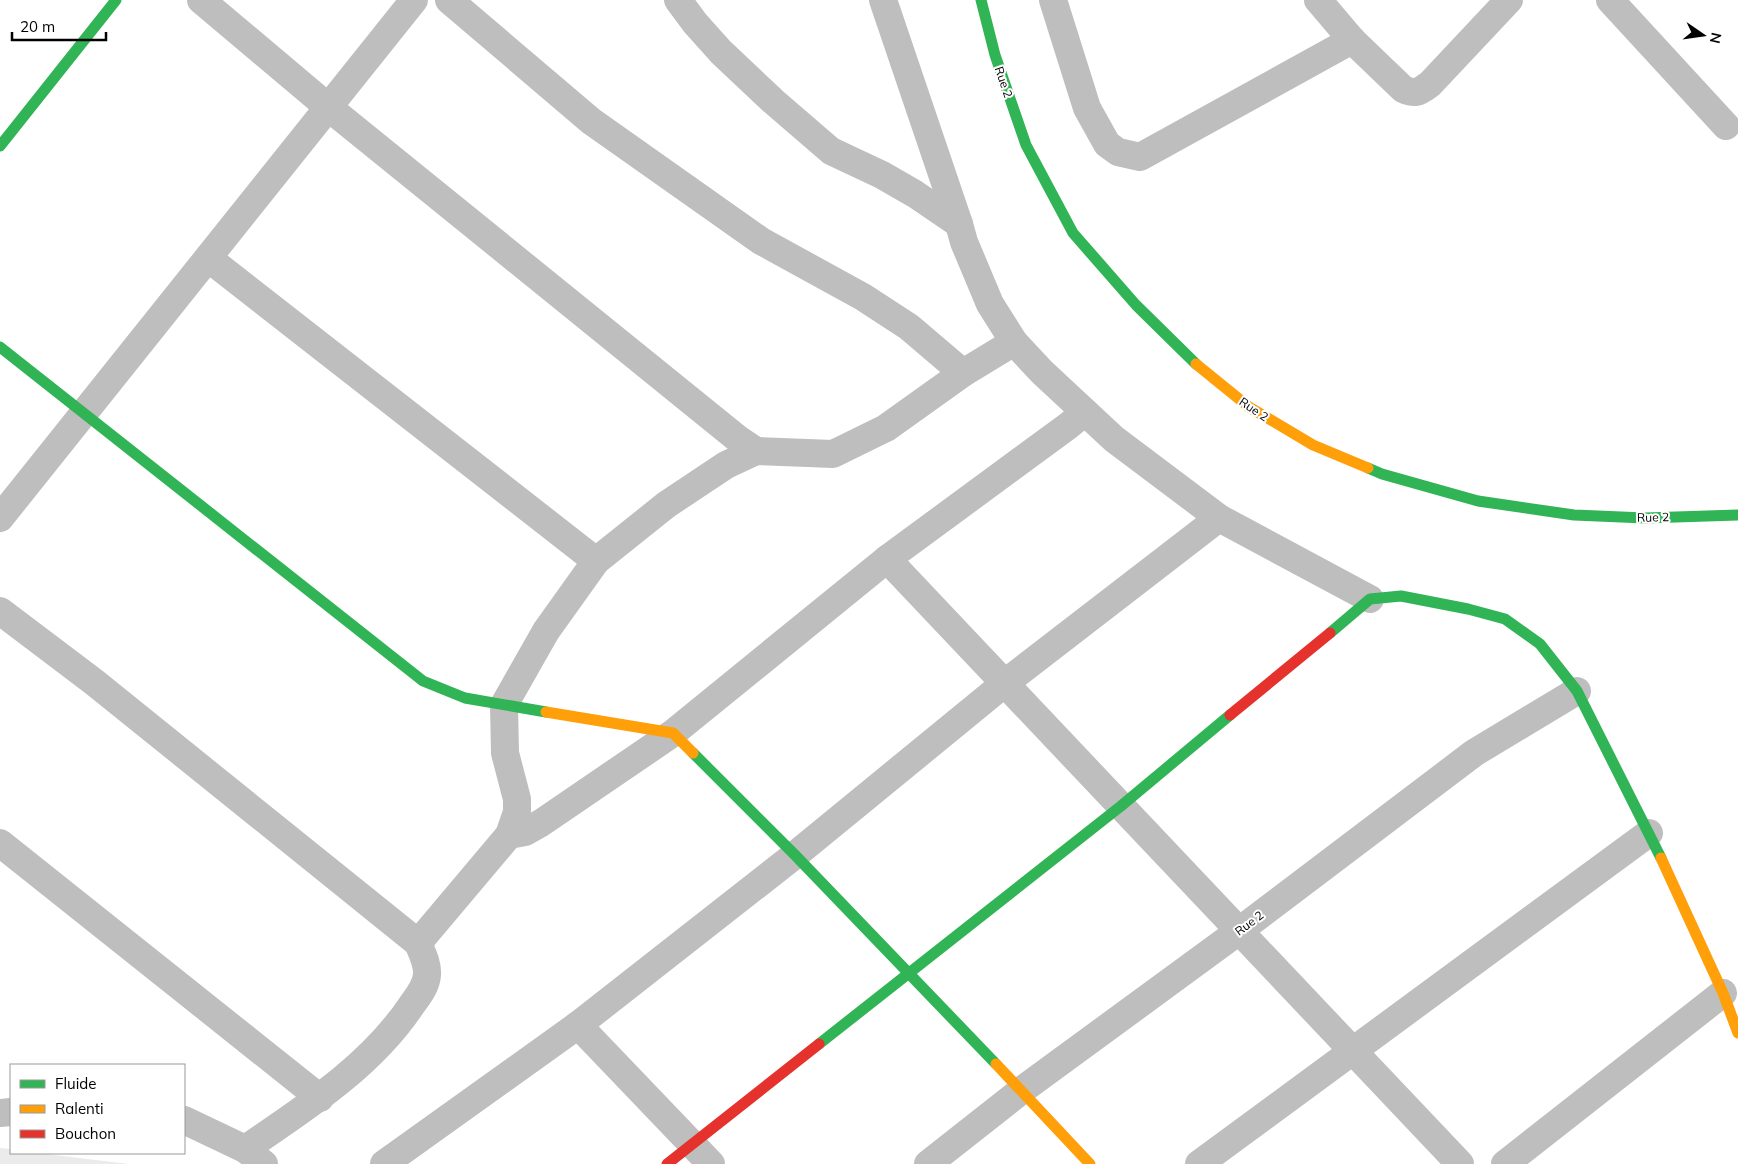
<svg xmlns="http://www.w3.org/2000/svg" width="1738" height="1164" viewBox="0 0 1738 1164" font-family="Mulish,sans-serif">
  <style>
    .green { fill: #ebebeb }
    .lines { fill: none; stroke-linecap: round; stroke-linejoin: round }
    .street { stroke: #bebebe; stroke-width: 28 }
    .fast { stroke: #30b455; stroke-width: 11 }
    .slow { stroke: #ff9f0a; stroke-width: 11 }
    .jam { stroke: #e5322d; stroke-width: 11 }
    .labels { text-anchor: middle; dominant-baseline: central; stroke-width: 4; stroke-linejoin: round; paint-order: stroke }
    .street-label { font-size: 12px; fill: #000; stroke: #fff }
  </style>
  <rect width="100%" height="100%" fill="#fff"/>
  <path class="green" d="M0,1148l11,1v4h27l91,11h-129z"/>
  <g class="lines">
    <g class="street">
      <path d="M201,0l127,107 410,332 18,12"/>
      <path d="M449,0l142,121 170,120 102,56 46,30 54,46"/>
      <path d="M678,0l17,23 26,29 52,49 58,50 51,24 33,19 44,30"/>
      <path d="M883,0l76,224 5,18 26,62 24,38"/>
      <path d="M1053,0l34,108 20,36 11,8 22,5 212,-117"/>
      <path d="M1318,0l34,40 51,49c13,6 16,3 27,-5l79,-84"/>
      <path d="M1610,0l116,126"/>
      <path d="M208,258l388,303"/>
      <path d="M0,518l414,-518"/>
      <path d="M887,559l573,605"/>
      <path d="M0,611l94,71 324,261c4,10 10,21 9,32 -1,12 -9,21 -16,31 -41,61 -106,102 -166,143"/>
      <path d="M509,835l16,-3 16,-9 132,-90 214,-174 181,-133 17,-14 29,27 105,79 151,81"/>
      <path d="M0,843l320,255"/>
      <path d="M418,943l91,-108 8,-23v-13l-12,-46 -1,-48 42,-74 50,-70 70,-56 60,-40 30,-14 77,3 53,-26 77,-55 51,-31 28,30 43,40"/>
      <path d="M578,1025l133,139"/>
      <path d="M0,1113l11,-1"/>
      <path d="M184,1120l61,29 19,15"/>
      <path d="M384,1164l194,-139 217,-170 210,-172 214,-165"/>
      <path d="M928,1164l94,-74 217,-159 235,-178 103,-62"/>
      <path d="M1199,1164l450,-331"/>
      <path d="M1505,1164l218,-171"/>
    </g>
    <g class="fast">
      <path d="M981,0l14,55 31,90 47,88 63,72 60,59"/>
      <path d="M0,146l116,-146"/>
      <path d="M0,347l423,334 42,17 81,14"/>
      <path d="M1368,468l14,6 96,27 96,14 71,3 93,-3"/>
      <path d="M1330,633l40,-34 31,-3 67,13 37,10 35,25 37,47 84,167"/>
      <path d="M693,753l102,102 201,209"/>
      <path d="M819,1044l302,-238 109,-91"/>
    </g>
    <g class="slow">
      <path d="M1196,364l53,43 64,38 55,23"/>
      <path d="M546,712l127,21 20,20"/>
      <path d="M1661,858l62,135 15,40"/>
      <path d="M996,1064l94,100"/>
    </g>
    <g class="jam">
      <path d="M1230,715l100,-82"/>
      <path d="M667,1164l152,-120"/>
    </g>
  </g>
  <g class="labels">
    <g class="street-label">
      <text transform="translate(1004 82) rotate(71)">Rue 2</text>
      <text transform="translate(1254 409) rotate(34)">Rue 2</text>
      <text transform="translate(1653 517) rotate(-1)">Rue 2</text>
      <text transform="translate(1249 923) rotate(-37)">Rue 2</text>
    </g>
  </g>
  <rect x="10" y="1064" width="175" height="90" fill="#ffffff" stroke="#999999"/>
  <rect x="20" y="1080" width="25" height="8" fill="#30b455" stroke="#999999"/>
  <text x="55" y="1089" font-size="15" fill="#000000">Fluide</text>
  <rect x="20" y="1105" width="25" height="8" fill="#ff9f0a" stroke="#999999"/>
  <text x="55" y="1114" font-size="15" fill="#000000">Ralenti</text>
  <rect x="20" y="1130" width="25" height="8" fill="#e5322d" stroke="#999999"/>
  <text x="55" y="1139" font-size="15" fill="#000000">Bouchon</text>
  <g transform="translate(1703 35) rotate(103)" stroke="#ffffff" stroke-width="4" paint-order="stroke">
  <path d="M0-4L9 19L0 12L-9 19Z" fill="#000000"/>
  <text y="-8" font-size="14" font-weight="bold" text-anchor="middle" fill="#000000">N</text>
  </g>
  <path d="M12 32v8h94v-8" fill="none" stroke="#000000" stroke-width="2.5"/>
  <text x="20" y="32" font-size="15" fill="#000000" stroke="#ffffff" stroke-width="4" paint-order="stroke">20 m</text>
</svg>
